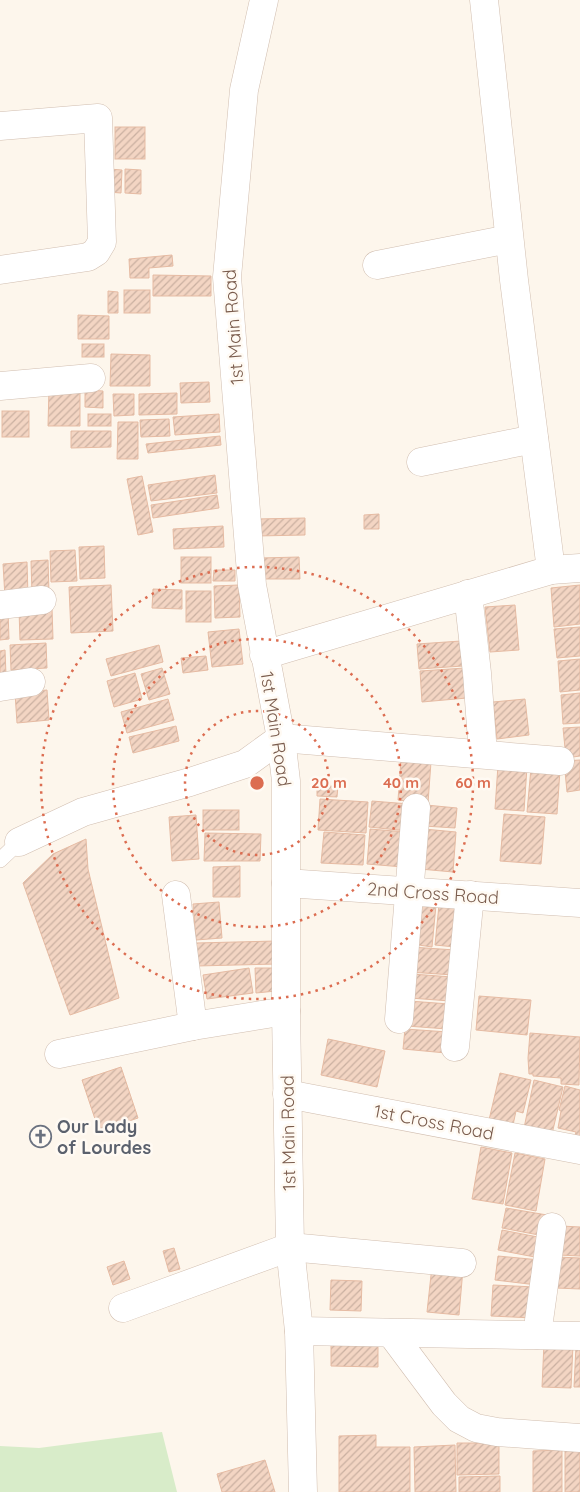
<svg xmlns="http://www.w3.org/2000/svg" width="580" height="1492" viewBox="0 0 580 1492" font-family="Quicksand,sans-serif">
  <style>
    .grass { fill: #d8ecc9 }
    .building { fill: url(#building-hatch); stroke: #e6bba3 }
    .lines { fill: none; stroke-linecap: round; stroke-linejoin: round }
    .service-casing { stroke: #d1beb0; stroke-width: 16 }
    .minor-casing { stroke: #d1beb0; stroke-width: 29 }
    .tertiary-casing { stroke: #d1beb0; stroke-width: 29 }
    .service { stroke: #fff; stroke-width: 15 }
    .minor { stroke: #fff; stroke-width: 28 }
    .tertiary { stroke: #fff; stroke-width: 28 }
    .ring { fill: none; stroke: #dc6d51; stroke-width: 2.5; stroke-dasharray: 2.5 5 }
    .labels { text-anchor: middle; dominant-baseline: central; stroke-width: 5; stroke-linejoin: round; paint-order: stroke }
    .street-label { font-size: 18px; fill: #7a5c4d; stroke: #fffaf3 }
    .worship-label { font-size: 18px; font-weight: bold; fill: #5b616d; stroke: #fffaf3; text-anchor: start }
    .centre { fill: #dc6d51; stroke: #fffaf3; stroke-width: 2.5 }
    .ring-label { font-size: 15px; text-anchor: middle; font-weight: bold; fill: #dc6d51; stroke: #fffaf3; stroke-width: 5; stroke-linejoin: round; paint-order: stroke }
  </style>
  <defs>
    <pattern id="building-hatch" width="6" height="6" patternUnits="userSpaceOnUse" patternTransform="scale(1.25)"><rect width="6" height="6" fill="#f3d5c3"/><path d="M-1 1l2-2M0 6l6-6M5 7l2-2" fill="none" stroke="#cab0a1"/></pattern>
  </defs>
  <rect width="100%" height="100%" fill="#fdf6ec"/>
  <path class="grass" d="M162,1432l15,60h-177v-46l39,2z"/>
  <g class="building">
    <rect x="115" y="127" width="30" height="32"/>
    <path d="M109,169l13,1 -1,23 -13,-1z"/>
    <path d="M125,169l16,1v24l-16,-1z"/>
    <path d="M172,255l1,11 -24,2v10h-19l-1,-19z"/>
    <path d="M153,275l58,1v20h-58z"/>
    <rect x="124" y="290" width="26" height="23"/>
    <path d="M108,291l10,1v21h-10z"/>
    <path d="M78,315l31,1v23h-31z"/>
    <rect x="82" y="344" width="22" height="13"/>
    <path d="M111,354l39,1v31h-40z"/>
    <path d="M209,382l1,20 -29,1 -1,-20z"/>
    <path d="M49,389h31v37h-32z"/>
    <path d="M85,390l18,1v17l-18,-1z"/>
    <path d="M177,393v21l-38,1v-21z"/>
    <path d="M113,394h21v21l-20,1z"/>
    <rect x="2" y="411" width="27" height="26"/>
    <rect x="88" y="414" width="23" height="12"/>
    <path d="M219,414l1,18 -45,3 -2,-18z"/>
    <path d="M169,419l1,17 -29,1 -1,-17z"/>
    <path d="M118,422h20v37h-21z"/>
    <path d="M71,431h40v16l-40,1z"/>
    <path d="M220,436l1,9 -73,8 -2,-9z"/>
    <path d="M215,475l2,18 -66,8 -3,-16z"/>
    <path d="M142,476l11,56 -15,3 -11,-56z"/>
    <path d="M217,495l2,13 -66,10 -2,-13z"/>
    <path d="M379,514v15h-15v-14z"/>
    <path d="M305,518v17l-48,1 -1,-17z"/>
    <path d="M223,526l1,21 -50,2 -1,-20z"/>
    <path d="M104,546l1,32 -25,1 -1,-32z"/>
    <path d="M75,550l2,31 -26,1 -1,-31z"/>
    <rect x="181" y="557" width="30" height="26"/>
    <path d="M299,557l1,22h-39v-21z"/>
    <path d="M48,560l1,33 -17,1 -1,-33z"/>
    <path d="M27,562l1,34 -23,1 -2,-33z"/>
    <path d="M214,570h21v11h-22z"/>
    <path d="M111,585l2,46 -42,2 -2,-46z"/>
    <path d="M239,585l1,32 -25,1 -1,-32z"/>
    <path d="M580,585v39l-26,3 -3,-39z"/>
    <path d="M153,589l29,1v19l-30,-1z"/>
    <rect x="186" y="591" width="25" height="31"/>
    <path d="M515,605l4,45 -29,2 -5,-45z"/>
    <path d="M52,608l1,31 -33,1 -1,-30z"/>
    <path d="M0,611h8l1,28 -9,1z"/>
    <path d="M580,627v29l-23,2 -3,-29z"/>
    <path d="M239,629l4,35 -31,3 -4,-35z"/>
    <path d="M461,641l2,25 -44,3 -2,-25z"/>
    <path d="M46,643l1,25 -36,2 -1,-25z"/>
    <path d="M159,645l4,17 -52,14 -5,-17z"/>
    <path d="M5,650l1,25h-6v-24z"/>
    <path d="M206,656l2,14 -25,3 -2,-15z"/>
    <path d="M580,659v31l-20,2 -2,-31z"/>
    <path d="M162,668l8,26 -21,6 -8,-26z"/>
    <path d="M465,668l2,30 -45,4 -2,-31z"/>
    <path d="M135,673l7,26 -28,8 -7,-26z"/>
    <path d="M47,690l2,30 -32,3 -2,-30z"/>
    <path d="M580,693v30l-17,1 -2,-29z"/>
    <path d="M168,699l6,21 -47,13 -6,-21z"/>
    <path d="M525,699l4,36 -32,4 -4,-37z"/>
    <path d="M176,726l3,15 -46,12 -4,-16z"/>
    <path d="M580,727v29l-14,2 -3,-30z"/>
    <path d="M401,760l30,2 -3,41 -30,-3z"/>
    <path d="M580,760v30l-13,2 -3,-31z"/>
    <path d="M498,765l29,2 -3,44 -29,-2z"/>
    <path d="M531,768l29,2 -3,44 -30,-2z"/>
    <path d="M317,786h21l-1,11 -20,-1z"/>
    <path d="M320,799l48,3 -2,31 -48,-3z"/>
    <path d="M372,801l37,3 -2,27 -38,-4z"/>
    <path d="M426,805l31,3 -2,20 -31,-2z"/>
    <rect x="203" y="810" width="36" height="20"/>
    <path d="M504,814l41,3 -4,47 -41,-3z"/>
    <path d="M196,815l3,44 -27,2 -3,-44z"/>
    <path d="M370,829l36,3 -3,35 -36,-3z"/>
    <path d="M424,829l32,3 -3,40 -33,-3z"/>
    <path d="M324,832l41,3 -2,30 -42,-2z"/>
    <path d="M205,833l56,1 -1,27h-56z"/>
    <path d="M86,839l2,30 31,129 -49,17 -47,-132 30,-29z"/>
    <path d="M240,866v31h-27v-30z"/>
    <path d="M219,902l3,36 -26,2 -3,-36z"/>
    <path d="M417,903l19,2 -4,42 -20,-3z"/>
    <path d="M439,905l21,2 -5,40 -20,-2z"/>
    <path d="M276,941l1,23 -80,2 -1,-23z"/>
    <path d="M411,947l44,3 -2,25 -44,-3z"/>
    <path d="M249,968l4,25 -46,6 -4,-24z"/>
    <path d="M255,968h23l-2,23 -20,2z"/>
    <path d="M412,974l40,3 -2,24 -40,-3z"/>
    <path d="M479,996l52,4 -4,35 -51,-5z"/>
    <path d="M409,1001l40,3 -2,25 -40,-3z"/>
    <path d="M405,1029l43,3 -2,21 -43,-4z"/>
    <path d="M530,1033l50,4 -1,48 -18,-1v-6l-28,-2v-2h-4l-1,-16z"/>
    <path d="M328,1039l57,12 -8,36 -56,-12z"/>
    <path d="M121,1067l17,51 -39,13 -17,-51z"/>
    <path d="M500,1073l31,7 -8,33 -7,-2 -3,14 -24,-5z"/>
    <path d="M534,1080l29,7 -11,47 -28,-6z"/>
    <path d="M565,1086l15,4v50l-6,-1 2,-7 -18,-4 3,-17 -2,-1z"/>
    <path d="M481,1147l31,6 -9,51 -31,-5z"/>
    <path d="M515,1153l30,6 -9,52 -31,-6z"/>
    <path d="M506,1208l41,7 -3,21 -42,-8z"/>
    <path d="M561,1226l19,1v29l-21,-1z"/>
    <path d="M502,1230l41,8 -3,20 -42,-8z"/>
    <path d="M174,1248l6,21 -11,3 -6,-21z"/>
    <path d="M498,1256l42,4 -3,25 -42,-5z"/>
    <path d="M557,1257l23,1v31l-24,-1z"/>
    <path d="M124,1261l6,18 -17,6 -6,-18z"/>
    <path d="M432,1266l31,3 -4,46 -32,-3z"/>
    <path d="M331,1280l31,1 -1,30 -31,-1z"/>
    <path d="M493,1285l42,2 -2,31 -42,-2z"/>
    <path d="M331,1335l47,1v31l-47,-1z"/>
    <path d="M544,1343l29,2 -2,43 -29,-1z"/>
    <path d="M576,1346h4v41h-6z"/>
    <path d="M376,1435v12h34v45h-71v-56z"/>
    <path d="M457,1443h42v31l-42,1z"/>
    <path d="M455,1445l1,47h-41l-1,-45z"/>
    <rect x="565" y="1449" width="15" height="43"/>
    <path d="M562,1450v42h-29v-41z"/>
    <path d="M265,1460l10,32h-53l-5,-18z"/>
    <path d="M500,1476v16h-41v-15z"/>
  </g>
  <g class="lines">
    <defs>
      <path id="service" d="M0,860l19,-18"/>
      <g id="minor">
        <path d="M484,0l30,280 37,290"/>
        <path d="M0,126l98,-8 4,124 -6,10 -8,5 -88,13"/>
        <path d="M377,265l132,-26"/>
        <path d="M0,386l91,-8"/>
        <path d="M421,462l113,-23"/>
        <path d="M468,594l9,79 6,81"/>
        <path d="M0,605l42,-5"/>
        <path d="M264,655l287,-85 29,-2"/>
        <path d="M0,687l31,-5"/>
        <path d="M19,842l64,-30 107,-30 55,-18 36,-26 279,23"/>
        <path d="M286,883l294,20"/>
        <path d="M176,895l17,131"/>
        <path d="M399,1019l17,-211"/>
        <path d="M455,1047l15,-152"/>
        <path d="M59,1054l134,-28 93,-15"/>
        <path d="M287,1094l293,56"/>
        <path d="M123,1308l167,-61 172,16"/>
        <path d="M299,1331l281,5"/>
        <path d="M391,1333l53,71 15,15 17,9 21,4 83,6"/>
        <path d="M537,1335l15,-108"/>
      </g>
      <path id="tertiary" d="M264,0l-20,90 -17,187 25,308 29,153 5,43v230l4,236 9,84 4,161"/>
    </defs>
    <use href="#service" class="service-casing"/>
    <use href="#minor" class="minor-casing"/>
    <use href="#tertiary" class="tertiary-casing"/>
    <use href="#service" class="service"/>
    <use href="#minor" class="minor"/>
    <use href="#tertiary" class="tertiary"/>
  </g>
  <g class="ring">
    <circle cx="257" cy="783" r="72"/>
    <circle cx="257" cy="783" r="144"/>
    <circle cx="257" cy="783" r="216"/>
  </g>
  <defs>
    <symbol id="church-ring" viewBox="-11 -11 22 22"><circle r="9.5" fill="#fffaf3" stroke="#6b7280" stroke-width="1.5"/><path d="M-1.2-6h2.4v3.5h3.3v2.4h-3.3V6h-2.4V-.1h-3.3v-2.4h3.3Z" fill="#6b7280"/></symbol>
  </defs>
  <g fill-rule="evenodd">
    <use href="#church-ring" x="28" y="1124" width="25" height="25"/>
  </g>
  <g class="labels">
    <g class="street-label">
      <text transform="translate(233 327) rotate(-94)">1st Main Road</text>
      <text transform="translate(276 729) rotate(81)">1st Main Road</text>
      <text transform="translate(433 893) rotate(4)">2nd Cross Road</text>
      <text transform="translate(434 1122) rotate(11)">1st Cross Road</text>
      <text transform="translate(288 1133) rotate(-91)">1st Main Road</text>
    </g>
    <g class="worship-label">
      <text x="57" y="1126">Our Lady<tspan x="57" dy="21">of Lourdes</tspan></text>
    </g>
  </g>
  <circle cx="257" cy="783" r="8" class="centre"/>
  <g class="ring-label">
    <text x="329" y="788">20 m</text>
    <text x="401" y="788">40 m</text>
    <text x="473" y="788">60 m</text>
  </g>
</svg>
